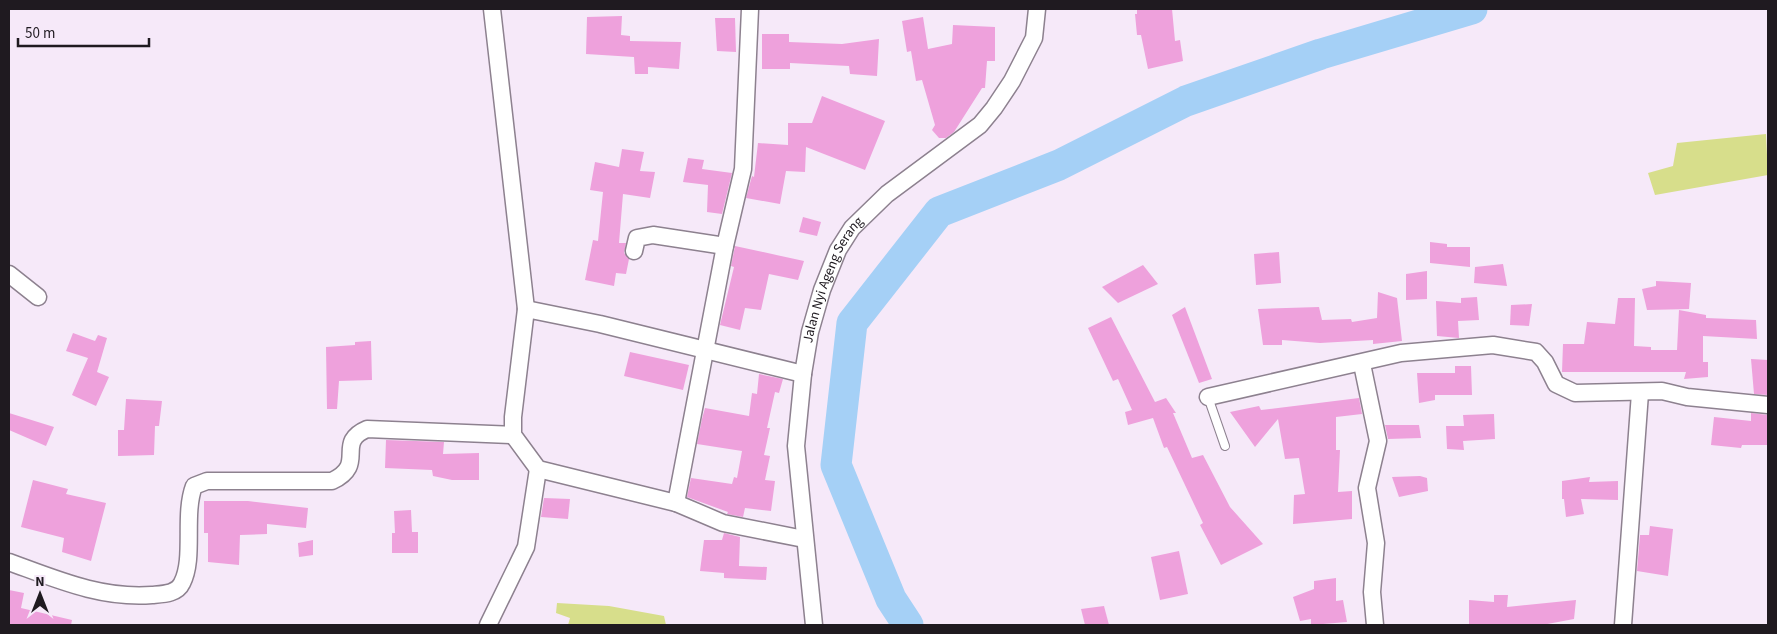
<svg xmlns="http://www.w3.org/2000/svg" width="1777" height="634" viewBox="0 0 1777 634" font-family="'Source Sans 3',sans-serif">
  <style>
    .green { fill: #d7de8b }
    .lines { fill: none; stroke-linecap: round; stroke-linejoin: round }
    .river { stroke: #a5d0f6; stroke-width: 31 }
    .building { fill: #eea1dc }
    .service-casing { stroke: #8d818f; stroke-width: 10 }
    .minor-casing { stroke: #8d818f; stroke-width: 19 }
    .service { stroke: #fff; stroke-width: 8 }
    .minor { stroke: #fff; stroke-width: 16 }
    .labels { text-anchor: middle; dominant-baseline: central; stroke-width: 5; stroke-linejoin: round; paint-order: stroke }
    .street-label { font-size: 14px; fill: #1f1a20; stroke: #f6e9f9 }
  </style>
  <rect width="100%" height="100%" fill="#f6e9f9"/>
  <g class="green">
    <path d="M1766,134l2,41 -113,20 -7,-22 25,-7 4,-23z"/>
    <path d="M557,603l52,3 55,10 2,9h-98l2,-7 -14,-5z"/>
  </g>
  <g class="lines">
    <path class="river" d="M908,625l-17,-26 -55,-134 16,-142 87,-111 120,-47 127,-64 135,-47 151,-45"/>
  </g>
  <g class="building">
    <path d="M1137,9h35l3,32 5,-1 3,21 -35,8 -7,-34h-4l-2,-21h2z"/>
    <path d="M622,16l-1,19 9,1v5l51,1 -2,27 -31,-2v7h-13l-1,-17 -48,-3 1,-37z"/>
    <path d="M923,17l5,32 24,-5 1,-19 42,2v34h-8l-2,27h-3l-28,44 -8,6h-7l-7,-8 3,-5 -13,-45 -6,1 -5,-30 -4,1 -5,-31z"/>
    <path d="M715,18h20l1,34 -19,-1z"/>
    <path d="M762,34h27v8l53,2 37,-5 -2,37 -27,-2 -1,-8 -59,-3v6h-28z"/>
    <path d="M822,96l63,25 -20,49 -59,-23 -1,25 -19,-1 -6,33 -34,-6 6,-22 2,1 4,-34 30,2v-22h24z"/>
    <path d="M622,149l22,3 -4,19 15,1 -5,26 -27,-4 -4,49h7l-2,10 5,6 -3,15 -10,-1 -2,13 -29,-6 8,-40 5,1 5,-49 -13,-2 5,-28 24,5z"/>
    <path d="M688,158l16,2 -2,9 30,4 -10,41 -15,-2 1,-27 -25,-3z"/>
    <path d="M803,217l18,5 -4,14 -18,-4z"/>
    <path d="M1430,242l17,2v3h23v20l-40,-4z"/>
    <path d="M735,246l69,15 -6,19 -29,-6 -8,36 -16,-2 -5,22 -20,-5 14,-58 -3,-1z"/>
    <path d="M1279,252l2,31 -25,2 -2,-31z"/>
    <path d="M1503,264l4,22 -33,-3 1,-16z"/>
    <path d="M1143,265l15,19 -40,19 -16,-16z"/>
    <path d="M1427,271v28l-21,1v-26z"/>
    <path d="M1656,281l35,2 -2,26 -42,1 -5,-21 14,-3z"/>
    <path d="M1378,292l19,6 5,43 -29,3v-4l-53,3 -38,-3v5h-19l-5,-36 61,-2 3,13 29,-1 1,3 25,-4z"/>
    <path d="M1477,297l2,23 -21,1 1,17 -22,-2 -1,-35 25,2v-5z"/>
    <path d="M1618,298h17l-1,48 17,1v3h26l2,-40 27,5v3l50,2 1,19 -54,-3v26h5v15l-24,2 2,-7h-124l1,-28h21l3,-22 28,2z"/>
    <path d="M1532,304l-3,22 -19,-1 1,-20z"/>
    <path d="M1185,307l27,72 -13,4 -27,-68z"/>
    <path d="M1111,317l44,85 11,-4 10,15h-3l19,45 11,-3 27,52 33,37 -42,21 -21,-40 3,-2 -36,-76 -3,1 -11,-30 -25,7 -3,-13 7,-2 -14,-31 -5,2 -25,-53z"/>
    <path d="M73,333l22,8 3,-6 9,3 -10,34 12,5 -13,29 -24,-11 16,-37 -22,-7z"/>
    <path d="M371,341l1,39 -33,1 -2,28h-10l-1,-62 29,-2v-3z"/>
    <path d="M630,352l59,13 -6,25 -59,-14z"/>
    <path d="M1751,359l17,1v35l-14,-1z"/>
    <path d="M1455,366h16l1,29h-37v5l-16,3 -2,-30h38z"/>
    <path d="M759,374l24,5 -4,14 -4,-1 -8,36h3l-6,27 6,1 -5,24 10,1 -4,30 -26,-3 -2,9 -16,-3 1,-2 -41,-15 4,-19 41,6 2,-7 3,1 5,-27 -45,-7 5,-25 3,-11 44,8 3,-23 5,1z"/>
    <path d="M1359,398l3,16 -26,3v33h4l-2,42 14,-1v28l-59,5 1,-29 11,-1 -6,-36 -14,1 -7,-40 -23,28 -25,-35 29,-6 2,4z"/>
    <path d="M126,399l36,2 -3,25h-4l-1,29 -36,1v-26h6z"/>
    <path d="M9,413l45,14 -8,19 -37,-16z"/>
    <path d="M1751,413l17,2v30h-26l-1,3 -30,-3 3,-28 37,4z"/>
    <path d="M1494,414l1,25 -32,2 1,9 -17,-1 -1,-23h18l-1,-11z"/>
    <path d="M1385,425h34l2,13 -33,1z"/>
    <path d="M386,440l58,2 -1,12 36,-1v27h-27l-19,-4 -1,-6 -47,-2z"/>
    <path d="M1420,476l7,2 1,13 -29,6 -7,-20z"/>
    <path d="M1590,477l-1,5 29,-1v19l-37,-1 3,15 -18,3 -2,-18h-2v-18z"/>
    <path d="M33,480l35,9 -2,5 40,9 -15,58 -29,-9 2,-14 -43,-11z"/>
    <path d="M544,498l26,1 -2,20 -27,-2z"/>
    <path d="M204,501h44l60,7 -2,20 -39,-4v10l-27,1 -1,30 -31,-3v-29h-4z"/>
    <path d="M411,510l1,22h6v21h-26v-20h3l-1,-22z"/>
    <path d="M1650,526l23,3 -5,47 -31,-5 3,-36h9z"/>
    <path d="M724,533l16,4 -1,29 28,1 -1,13 -42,-2v-5l-24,-2 4,-31h18z"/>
    <path d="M313,540v15l-14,2 -1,-14z"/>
    <path d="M1179,551l9,43 -28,6 -9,-43z"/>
    <path d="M1336,578v23l7,-1 4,22 -36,3v-6l-11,2 -7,-24 21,-8v-8z"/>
    <path d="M9,590l15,3 -3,15 51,12 -1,5h-62z"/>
    <path d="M1494,595h14l-1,12 69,-7 -2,19 -32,6h-73v-25l25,2z"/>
    <path d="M1104,606l5,19h-24l-4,-16z"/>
  </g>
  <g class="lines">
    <defs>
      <path id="service" d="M1208,397l17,49"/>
      <g id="minor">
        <path d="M492,9l34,300"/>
        <path d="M750,9l-7,160 -18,77 -49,257 47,20 81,16"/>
        <path d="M634,251l3,-13 16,-3 72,11"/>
        <path d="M9,274l29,23"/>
        <path d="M1362,364l16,77 -11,47 9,55 -4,49 3,33"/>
        <path d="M1208,397l193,-44 92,-8 43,7 9,10 11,22 19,9 87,-2 25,6 81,8"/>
        <path d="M676,503l-138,-34 -25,-34v-18l13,-108 74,15 203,50"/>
        <path d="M9,562c47,17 92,37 143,33 11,-1 25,-1 30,-12 13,-25 1,-68 12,-97l13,-5h125c36,-17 2,-38 35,-52l146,6"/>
        <path d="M488,625l38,-78 12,-78"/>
        <path id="s1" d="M814,625l-18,-179 7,-72 7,-42 12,-42 16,-40 14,-22 35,-34 93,-69 14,-17 18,-27 22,-43 3,-29"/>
        <path d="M1623,625l17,-232"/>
      </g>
    </defs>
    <use href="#service" class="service-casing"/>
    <use href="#minor" class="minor-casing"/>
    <use href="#service" class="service"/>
    <use href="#minor" class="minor"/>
  </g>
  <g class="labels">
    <g class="street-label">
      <text stroke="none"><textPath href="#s1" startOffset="352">Jalan Nyi Ageng Serang</textPath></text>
    </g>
  </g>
  <rect width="1777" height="634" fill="none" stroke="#1f1a20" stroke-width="20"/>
  <g transform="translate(40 594)" stroke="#f6e9f9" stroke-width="4" paint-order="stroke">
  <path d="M0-4L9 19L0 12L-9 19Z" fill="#1f1a20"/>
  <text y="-8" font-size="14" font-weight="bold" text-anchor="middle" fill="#1f1a20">N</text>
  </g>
  <path d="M18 38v8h131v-8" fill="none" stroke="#1f1a20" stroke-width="2.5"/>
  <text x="25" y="38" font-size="15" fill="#1f1a20" stroke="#f6e9f9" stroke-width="4" paint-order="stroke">50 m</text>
</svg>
